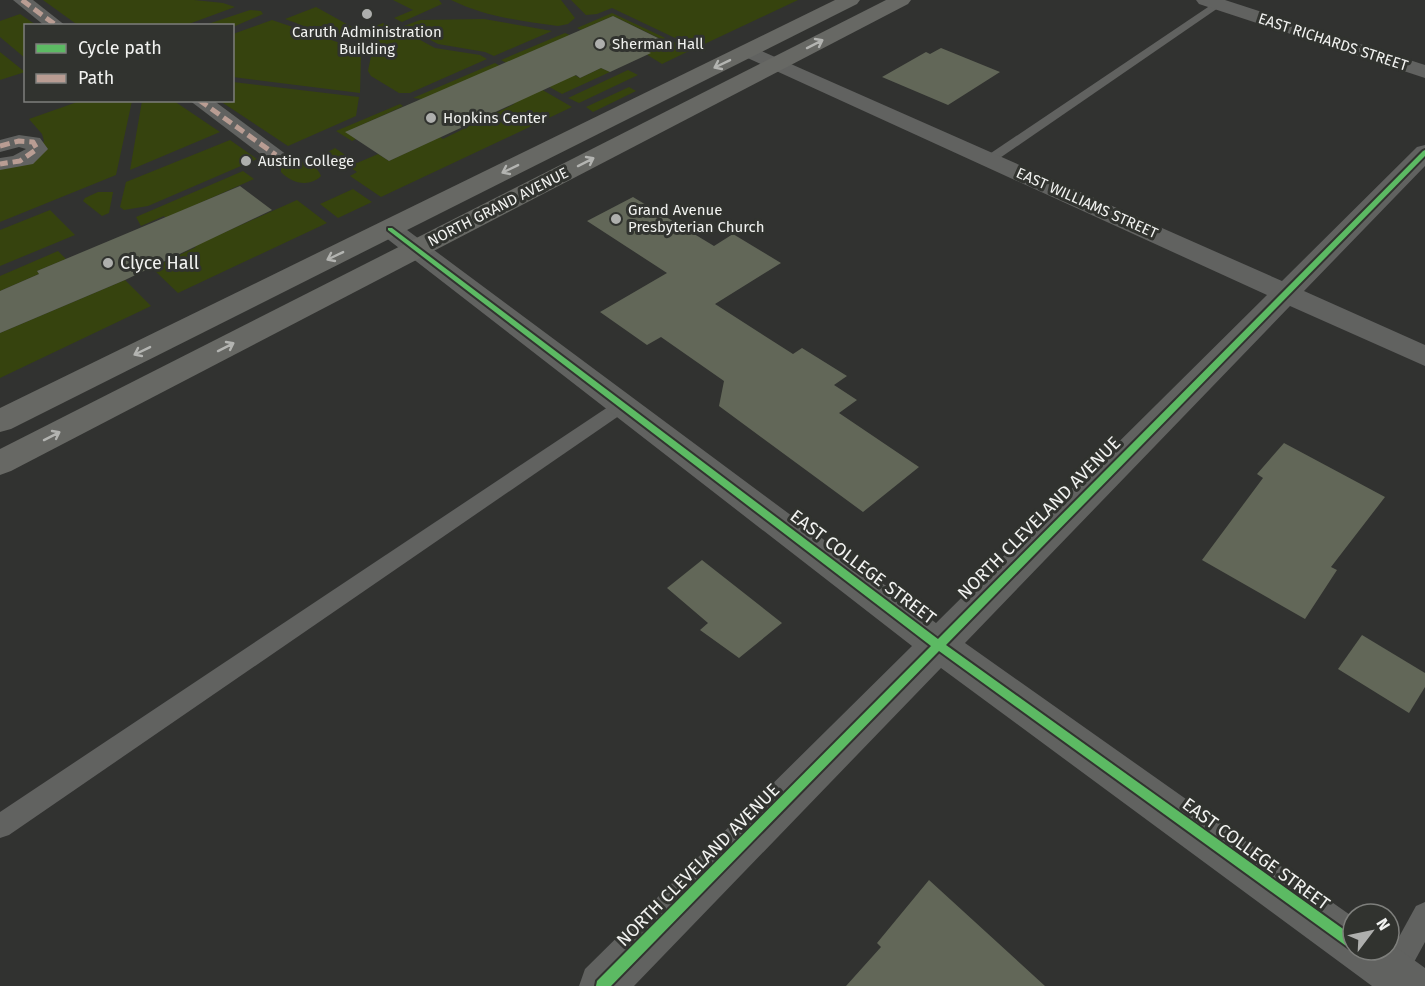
<svg xmlns="http://www.w3.org/2000/svg" width="1425" height="986" viewBox="0 0 1425 986" font-family="'Fira Sans',sans-serif">
  <style>
    .green { fill: #36430e }
    .building { fill: #626758 }
    .lines { fill: none; stroke-linecap: round; stroke-linejoin: round }
    .service { fill: #616260; fill-rule: evenodd }
    .pedestrian { fill: #616260; fill-rule: evenodd }
    .minor { fill: #616260; fill-rule: evenodd }
    .secondary { fill: #676864; fill-rule: evenodd }
    .quiet { stroke: #b99d93; stroke-width: 5; stroke-dasharray: 10 5; stroke-linecap: butt }
    .cycleway-casing { stroke: #31332f; stroke-width: 4 }
    .cycleway { fill: #5cba63; fill-rule: evenodd }
    .oneway { stroke: #b3b4b1 }
    .poi-dot { fill: #aeafad; stroke: #31332f; stroke-width: 2 }
    .labels { text-anchor: middle; dominant-baseline: central; stroke-width: 6; stroke-linejoin: round; paint-order: stroke }
    .far-poi-label { font-size: 15px; fill: #f1f2f0; stroke: #31332f; text-anchor: start }
    .far-street-label { font-size: 15px; fill: #f1f2f0; stroke: #31332f }
    .poi-label { font-size: 18px; fill: #f1f2f0; stroke: #31332f; text-anchor: start }
    .street-label { font-size: 18px; fill: #f1f2f0; stroke: #31332f }
  </style>
  <rect width="100%" height="100%" fill="#313230"/>
  <g class="green">
    <path d="M43,0h151l29,3 12,4 -49,18 -107,1z"/>
    <path d="M393,0h46l3,4 -40,18 -8,-4 19,-8z"/>
    <path d="M451,0h110l14,18 -7,6 -10,2c-37,-5 -72,-9 -107,-26z"/>
    <path d="M571,0h227l-102,48 -84,-40 -15,6 -11,1z"/>
    <path d="M316,7l45,25 22,-9 8,4c-50,20 -58,9 -106,-8z"/>
    <path d="M250,10l11,1 2,3 -30,13 -28,-2z"/>
    <path d="M612,13l79,37 -29,14 -16,-10 3,-2 -7,-3 19,-10 -48,-23 -32,14 -4,-2z"/>
    <path d="M20,14l16,11 -10,1 -1,32 -25,-21v-16z"/>
    <path d="M484,19l68,12 -58,25 -9,-4 -47,-8 -34,-18 16,-6z"/>
    <path d="M272,20l71,24 18,11 -1,38 -127,-16v-43z"/>
    <path d="M398,28l37,20 45,7 7,4 -77,34h-11l-28,-17 -3,-5c5,-24 6,-33 30,-43z"/>
    <path d="M565,33l5,2 -39,17 49,26 21,-10 9,4 -48,22 -61,-34z"/>
    <path d="M0,52l25,20 -25,8z"/>
    <path d="M495,63l22,13 -95,23 -9,-1z"/>
    <path d="M628,70l10,5 -59,28 -11,-5z"/>
    <path d="M527,81l45,26 -191,90 -31,-21 7,-4 -29,-20 7,-4 22,15 21,-9 11,7 51,-24 3,2 71,-35z"/>
    <path d="M233,82l126,15 -3,19 -68,30 -68,-45 12,-1z"/>
    <path d="M629,87l7,4 -43,21 -7,-5z"/>
    <path d="M80,101h52l-16,74 -116,47v-58l38,-14 6,-9 -2,-7 -13,-15z"/>
    <path d="M142,101h32l46,31 -90,38z"/>
    <path d="M400,104l3,2 -6,3 -51,23 10,7 -4,2 -16,-10z"/>
    <path d="M230,140l27,19 -109,47 -24,4 -4,-3 6,-25z"/>
    <path d="M295,161c11,0 22,4 26,15 -12,12 -30,7 -40,-4v-4z"/>
    <path d="M243,171l11,8 -88,39 -2,-2 -23,10 -5,-9z"/>
    <path d="M353,189l19,13 -34,16 -18,-14z"/>
    <path d="M98,192h15l-4,21 -7,3 -19,-15 2,-3z"/>
    <path d="M297,200l30,23 -149,70 -26,-25 44,-21 -2,-1z"/>
    <path d="M50,210l25,25 -75,31v-36z"/>
    <path d="M58,251l8,8 -29,12 2,3 -39,17v-15z"/>
    <path d="M125,280l26,26 -151,72v-45z"/>
  </g>
  <g class="building">
    <path d="M613,16l49,24 -20,9 9,4 -41,19 -9,-4 -21,10 -4,-3 -187,86 -44,-29z"/>
    <path d="M941,48l59,24 -52,33 -66,-28 44,-25 4,2z"/>
    <path d="M240,186l32,24 -147,70 -125,53v-42l39,-17 -2,-3z"/>
    <path d="M633,197l81,49 19,-12 48,29 -66,41 78,50 9,-6 45,28 -13,9 23,15 -18,13 80,54 -56,45 -144,-106 5,-25 -63,-44 -14,8 -47,-33 67,-39 -80,-52z"/>
    <path d="M1284,443l101,54 -54,70 6,3 -32,49 -103,-59 61,-82 -6,-4z"/>
    <path d="M702,560l80,63 -43,35 -39,-28 8,-7 -41,-35z"/>
    <path d="M1362,635l63,38v14l-16,26 -71,-44z"/>
    <path d="M929,880l116,106h-199l35,-39 -4,-4z"/>
  </g>
  <g class="lines">
    <g class="service">
      <path d="M1217,1l4,1v4l-227,156 -5,1 -7,-4z"/>
      <path d="M623,399l6,2 3,4 -3,4 -620,426 -9,3v-26l617,-411z"/>
      <path d="M1425,902v40l-24,44h-29l44,-80z"/>
    </g>
    <g class="pedestrian">
      <path d="M13,0h20l33,26h-21z"/>
      <path d="M189,100h24l74,55 -3,5 -8,1 -8,-1z"/>
      <path d="M19,135l21,3 8,11 -15,15 -33,6v-12l13,-2 13,-7 -7,-2 -19,5v-12z"/>
    </g>
    <g class="minor">
      <path d="M1196,0h29l200,65v13l-226,-74z"/>
      <path d="M748,45l534,236 135,-134 8,-2v21l-121,125 121,54v21l-135,-60 -325,337 388,274v33h36v-8l36,26v18h-53l-431,-318 -307,318h-55l6,-17 327,-323 -531,-412 -4,-5 4,-5 9,-3 9,3 537,399 331,-328 -526,-240 -3,-4 3,-4z"/>
    </g>
    <g class="secondary">
      <path d="M835,0h25l-3,4 -846,425 -11,3v-24z"/>
      <path d="M886,0h25l-3,4 -897,467 -11,4v-26z"/>
    </g>
    <g class="quiet">
      <path d="M22,0l35,26"/>
      <path d="M199,100l77,55"/>
      <path d="M0,146l19,-5 14,1 4,7 -17,12 -20,3"/>
    </g>
    <defs>
      <path id="cycleway" d="M1425,150v6l-479,489 407,291 1,14 -5,-2 -410,-297 -328,335h-15l1,-5 334,-335 -543,-416v-2h4l546,411 485,-488z"/>
    </defs>
    <use href="#cycleway" class="cycleway-casing"/>
    <use href="#cycleway" class="cycleway"/>
  </g>
  <defs><path id="oneway-shaft" d="M-6 0H5M1.5-3L5.5 0L1.5 3" fill="none" stroke-width="1.6" stroke-linecap="round" stroke-linejoin="round" transform="scale(1.5)"/></defs>
  <g class="oneway">
    <use href="#oneway-shaft" transform="translate(815 44) rotate(-27)"/>
    <use href="#oneway-shaft" transform="translate(722 64) rotate(154)"/>
    <use href="#oneway-shaft" transform="translate(586 162) rotate(-27)"/>
    <use href="#oneway-shaft" transform="translate(510 169) rotate(154)"/>
    <use href="#oneway-shaft" transform="translate(335 256) rotate(154)"/>
    <use href="#oneway-shaft" transform="translate(226 347) rotate(-27)"/>
    <use href="#oneway-shaft" transform="translate(142 351) rotate(154)"/>
    <use href="#oneway-shaft" transform="translate(52 436) rotate(-27)"/>
  </g>
  <g class="poi-dot">
    <circle cx="367" cy="14" r="6"/>
    <circle cx="600" cy="44" r="6"/>
    <circle cx="431" cy="118" r="6"/>
    <circle cx="246" cy="161" r="6"/>
    <circle cx="616" cy="219" r="6"/>
    <circle cx="108" cy="263" r="6"/>
  </g>
  <g class="labels">
    <g class="far-poi-label">
      <text x="367" y="32" text-anchor="middle">Caruth Administration<tspan x="367" dy="17">Building</tspan></text>
      <text x="612" y="44">Sherman Hall</text>
      <text x="443" y="118">Hopkins Center</text>
      <text x="258" y="161">Austin College</text>
      <text x="628" y="210">Grand Avenue<tspan x="628" dy="17">Presbyterian Church</tspan></text>
    </g>
    <g class="far-street-label">
      <text transform="translate(1333 42) rotate(18)">EAST RICHARDS STREET</text>
      <text transform="translate(1087 203) rotate(24)">EAST WILLIAMS STREET</text>
      <text transform="translate(498 207) rotate(-27)">NORTH GRAND AVENUE</text>
    </g>
    <g class="poi-label">
      <text x="120" y="263">Clyce Hall</text>
    </g>
    <g class="street-label">
      <text transform="translate(1039 518) rotate(-45)">NORTH CLEVELAND AVENUE</text>
      <text transform="translate(863 567) rotate(37)">EAST COLLEGE STREET</text>
      <text transform="translate(1256 854) rotate(36)">EAST COLLEGE STREET</text>
      <text transform="translate(698 865) rotate(-45)">NORTH CLEVELAND AVENUE</text>
    </g>
  </g>
  <rect x="24" y="24" width="210" height="78" fill="#31332f" stroke="#7e7f7c" stroke-width="1.5"/>
  <rect x="36" y="44" width="30" height="9" fill="#5cba63" stroke="#7e7f7c" stroke-width="1.5"/>
  <text x="78" y="54" font-size="18" fill="#f1f2f0">Cycle path</text>
  <rect x="36" y="74" width="30" height="9" fill="#b99d93" stroke="#7e7f7c" stroke-width="1.5"/>
  <text x="78" y="84" font-size="18" fill="#f1f2f0">Path</text>
  <g transform="translate(1371 932) rotate(58)"><circle r="28" fill="#31332f" stroke="#7e7f7c" stroke-width="1.5"/>
  <path d="M0-4.5L10 22L0 15L-10 22Z" fill="#aeafad"/>
  <text y="-9" font-size="16" font-weight="bold" text-anchor="middle" fill="#f1f2f0">N</text>
  </g>
</svg>
